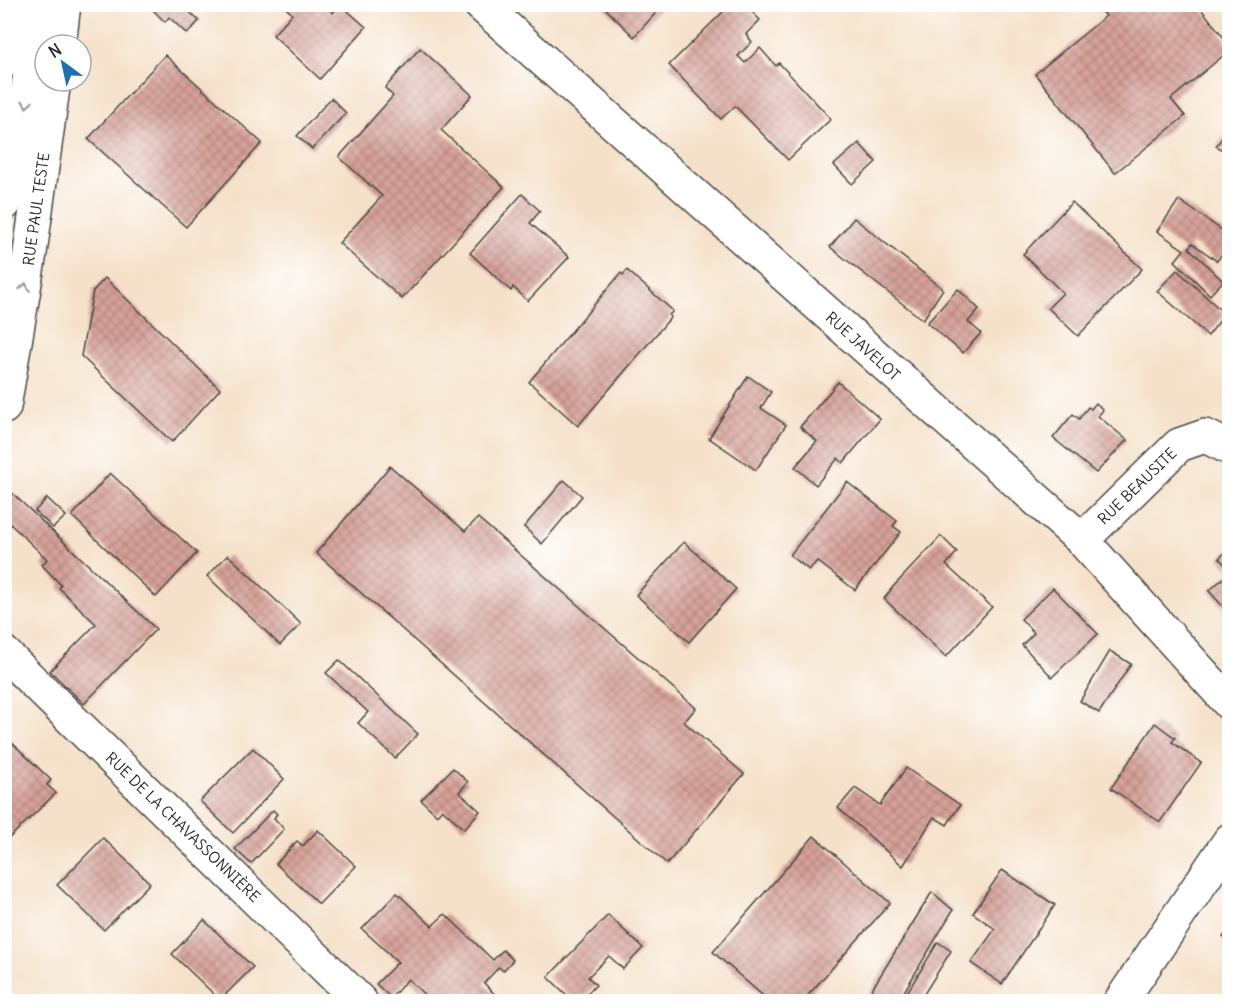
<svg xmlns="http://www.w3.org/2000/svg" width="1234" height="1006" viewBox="0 0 1234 1006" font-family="Delius,sans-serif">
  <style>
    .building { fill: url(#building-cross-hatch) }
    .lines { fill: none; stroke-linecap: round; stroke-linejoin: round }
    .minor-casing { stroke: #494643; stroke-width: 36 }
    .minor { stroke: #fff; stroke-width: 33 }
    .oneway { stroke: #a0a0a0 }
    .labels { text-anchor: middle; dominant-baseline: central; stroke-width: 4.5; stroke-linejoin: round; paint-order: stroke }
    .street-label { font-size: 15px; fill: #2b2b2b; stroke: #fff }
  </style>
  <defs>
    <pattern id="building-cross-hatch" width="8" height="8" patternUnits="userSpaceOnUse" patternTransform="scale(1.5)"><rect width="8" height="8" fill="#d7a29a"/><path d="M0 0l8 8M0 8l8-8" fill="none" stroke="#af847e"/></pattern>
  </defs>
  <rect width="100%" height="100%" fill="#fff"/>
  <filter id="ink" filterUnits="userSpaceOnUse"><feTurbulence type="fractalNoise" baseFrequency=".0167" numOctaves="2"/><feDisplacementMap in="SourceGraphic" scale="12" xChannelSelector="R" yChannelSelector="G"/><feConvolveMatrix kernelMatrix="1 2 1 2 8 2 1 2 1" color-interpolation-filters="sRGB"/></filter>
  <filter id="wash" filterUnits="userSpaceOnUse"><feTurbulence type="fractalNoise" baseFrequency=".008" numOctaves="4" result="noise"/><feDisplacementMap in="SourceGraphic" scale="24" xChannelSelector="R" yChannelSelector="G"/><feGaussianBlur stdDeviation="1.35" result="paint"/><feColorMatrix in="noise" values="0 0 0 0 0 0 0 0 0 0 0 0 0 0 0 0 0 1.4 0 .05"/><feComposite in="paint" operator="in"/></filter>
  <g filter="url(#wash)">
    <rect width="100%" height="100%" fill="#f5e1c9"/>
    <g id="blocks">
      <g class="building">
        <path d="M147,4h35l17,17 -12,13 -18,-17 -4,5z"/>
        <path d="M282,4h42l9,9 8,-8 25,22 -46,52 -47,-44 19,-21z"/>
        <path d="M601,4h63l-30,33z"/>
        <path d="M731,4h13l16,16 -14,14 6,8 -14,14 7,7 15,-15 16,18 3,-3 52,56 -43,41 -53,-54 -14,13 -52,-54z"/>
        <path d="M1100,4h97l33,41v5l-59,49 14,17 -70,57 -80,-99 71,-58 -8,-10z"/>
        <path d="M420,48l52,47 -31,35 63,57 -102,112 -63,-56 43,-47 -43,-39 54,-61 -8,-8z"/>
        <path d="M165,55l97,88 -76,84 -98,-88z"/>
        <path d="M331,98l15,15 -34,36 -15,-13z"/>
        <path d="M1230,127v28l-14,-9z"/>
        <path d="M859,143l17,19 -24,22 -18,-19z"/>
        <path d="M522,194l18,17 -10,12 39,34 -41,44 -15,-14 -2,4 -41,-38z"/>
        <path d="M1179,200l51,36v7l-13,18 -25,-18 -3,5 34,33 -13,14 -35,-34 9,-11 -27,-19z"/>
        <path d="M1072,202l70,67 -64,67 -30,-28 15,-15 -40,-39z"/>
        <path d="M854,218l89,71 -20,31 -93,-73z"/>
        <path d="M627,270l46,41 -4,4 2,2 -93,109 -49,-44 92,-109 2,2z"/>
        <path d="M1177,270l48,44 -17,22 -51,-45z"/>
        <path d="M105,278l115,111 -48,53 -91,-86 12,-65z"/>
        <path d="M958,289l21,20 -11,13 13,11 -18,20 -36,-30z"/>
        <path d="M748,376l23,16 -10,16 25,17 -30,45 -47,-32z"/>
        <path d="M838,382l42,37 -37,44 -5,-5 -22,27 -21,-18 22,-26 -17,-14z"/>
        <path d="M1096,403l7,7 -5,6 29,24 -31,33 -43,-35 20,-24 6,5 9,-12 3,2z"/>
        <path d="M390,466l75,65 13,-13 218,190 -12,14 60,52 -77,90 -351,-311z"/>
        <path d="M110,473l87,80 -41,44 -84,-81z"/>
        <path d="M564,480l18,16 -40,48 -18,-17z"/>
        <path d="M847,482l50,39 -4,5 8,6 -46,58 -38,-29 -8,9 -19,-15z"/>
        <path d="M11,492l145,137 -72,75 -34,-33 46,-47 -37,-36 2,-3 -19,-20 5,-6 -43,-41v-19z"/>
        <path d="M47,498l19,18 -13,12 -18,-17z"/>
        <path d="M941,536l16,16 -11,13 46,42 -46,50 -62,-58 8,-11z"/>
        <path d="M684,542l52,47 -47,53 -53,-47z"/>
        <path d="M1230,549v21l-11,-12z"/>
        <path d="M228,555l73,69 -21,21 -73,-69z"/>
        <path d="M1230,572v36l-3,3 -18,-20z"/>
        <path d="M1053,588l45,46 -46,43 -30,-32 12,-12 -13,-14z"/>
        <path d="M1110,651l21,13 -32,49 -19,-12z"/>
        <path d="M339,660l79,74 -23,24 -37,-35 10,-11 -42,-39z"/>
        <path d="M1155,723l20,15 -3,4 29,21 -41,59 -49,-34z"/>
        <path d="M7,738l44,42 -4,5 9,8 -52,50v-103z"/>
        <path d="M253,748l31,31 -51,54 -33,-32z"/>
        <path d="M453,768l15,14 -9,10 21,19 -16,18 -22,-20 -5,6 -16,-15z"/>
        <path d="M906,768l54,37 -13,20 -13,-8 -31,49 -65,-58 17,-20 25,17z"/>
        <path d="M273,810l4,4 -3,4 10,11 -33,35 -16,-15z"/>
        <path d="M318,830l38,36 -37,38 -43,-40 21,-23 6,5z"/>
        <path d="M814,836l76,67 -88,99h-32l-57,-50z"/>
        <path d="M103,838l47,45 -46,47 -47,-45z"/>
        <path d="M1002,870l53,35 -53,79 -31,-21 24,-34 -22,-16z"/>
        <path d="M932,892l21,18 -55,92h-34z"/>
        <path d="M397,893l35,33 13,-12 48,46 10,-10 10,10 -10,11 -4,-4 -15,16 18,19h-70l-24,-23 -17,19 -15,-14 22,-22 -36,-33z"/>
        <path d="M608,915l35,33 -20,21 -14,-13 -21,21 8,8 -17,17h-5l-26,-25z"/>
        <path d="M204,920l49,47 -33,33 -48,-46z"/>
        <path d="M1230,930v14l-7,-7z"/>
        <path d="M938,942l13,9 -32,51h-12l-4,-3z"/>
      </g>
    </g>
  </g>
  <g filter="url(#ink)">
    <use href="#blocks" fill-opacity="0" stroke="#494643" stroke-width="1.5"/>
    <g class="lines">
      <defs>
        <g id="minor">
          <path d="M480,4l602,536 148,164"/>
          <path d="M59,45l5,-41"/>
          <path d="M4,61l9,-57"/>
          <path d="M4,204l17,-58 17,-142"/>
          <path d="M4,407l26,-154 24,-172"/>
          <path d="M1082,540l97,-95 26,-9 25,12"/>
          <path d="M4,653l357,349"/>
          <path d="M1120,1002l110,-162"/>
        </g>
      </defs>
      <use href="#minor" class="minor-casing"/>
      <use href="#minor" class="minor"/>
    </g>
    <defs><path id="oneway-chevron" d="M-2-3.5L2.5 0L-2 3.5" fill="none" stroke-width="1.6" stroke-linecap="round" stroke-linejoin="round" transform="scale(1.5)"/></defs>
    <g class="oneway">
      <use href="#oneway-chevron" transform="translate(27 104) rotate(98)"/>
      <use href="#oneway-chevron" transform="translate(25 287) rotate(-81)"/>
    </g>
  </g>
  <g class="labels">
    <g class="street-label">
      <text transform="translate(36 209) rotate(-82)">RUE PAUL TESTE</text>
      <text transform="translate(863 346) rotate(42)">RUE JAVELOT</text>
      <text transform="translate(1137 486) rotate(-44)">RUE BEAUSITE</text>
      <text transform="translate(183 827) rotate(44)">RUE DE LA CHAVASSONNIÈRE</text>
    </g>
  </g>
  <rect width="1234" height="1006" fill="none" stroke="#fff" stroke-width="24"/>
  <g transform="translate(63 63) rotate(327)"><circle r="28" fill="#ffffff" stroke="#aaaaaa" stroke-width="1.5"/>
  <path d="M0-4.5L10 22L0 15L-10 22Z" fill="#1f6fb2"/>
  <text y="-9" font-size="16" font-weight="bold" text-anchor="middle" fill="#2b2b2b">N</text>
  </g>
</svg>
